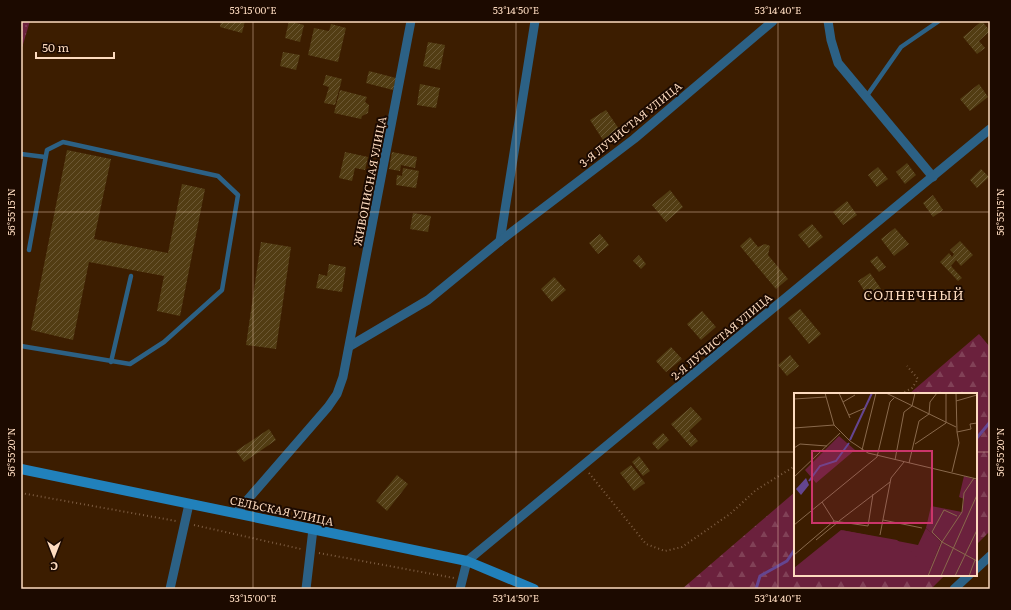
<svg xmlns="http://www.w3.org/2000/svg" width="1011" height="610" viewBox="0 0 1011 610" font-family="Literata,serif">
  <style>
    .forest { fill: url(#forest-firs) }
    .garden { fill: url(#garden-dots) }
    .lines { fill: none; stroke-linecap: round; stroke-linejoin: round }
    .stream { stroke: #644590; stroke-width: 3 }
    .building { fill: url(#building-hatch) }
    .path { stroke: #7d5d41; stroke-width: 2; stroke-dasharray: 1 3; stroke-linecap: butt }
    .lane { stroke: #2c6185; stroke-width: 4.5 }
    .street { stroke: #2c6185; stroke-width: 9 }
    .secondary { stroke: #2181bb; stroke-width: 10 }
    .ticks { fill: none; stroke: #fddbbf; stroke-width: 1; stroke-opacity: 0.45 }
    .labels { text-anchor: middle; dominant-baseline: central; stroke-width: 4; stroke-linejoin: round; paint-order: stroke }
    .street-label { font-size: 11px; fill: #fddbbf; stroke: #1c0a00 }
    .quarter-label { font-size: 13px; letter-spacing: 1px; fill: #fddbbf; stroke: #1c0a00 }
    .inset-river { fill: none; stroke: #644590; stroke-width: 2 }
    .inset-road { fill: none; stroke: #89694c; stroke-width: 1 }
    .view { fill: #cb356a; fill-opacity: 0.15; stroke: #cb356a; stroke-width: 2 }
    .inset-edge { fill: none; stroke: #fddbbf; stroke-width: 2 }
    .neatline { fill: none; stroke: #fddbbf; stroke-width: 1.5 }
    .ticks-label { font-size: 10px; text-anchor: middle; fill: #fddbbf }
  </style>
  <defs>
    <pattern id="forest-firs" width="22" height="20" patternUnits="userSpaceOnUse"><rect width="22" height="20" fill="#6b213d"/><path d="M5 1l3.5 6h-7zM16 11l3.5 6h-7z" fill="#814157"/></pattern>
    <pattern id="garden-dots" width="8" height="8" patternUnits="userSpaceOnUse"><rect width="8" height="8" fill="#6b213d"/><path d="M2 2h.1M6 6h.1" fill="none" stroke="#814157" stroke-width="1.8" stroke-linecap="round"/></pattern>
    <pattern id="building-hatch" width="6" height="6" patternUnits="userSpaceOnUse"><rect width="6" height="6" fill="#523d13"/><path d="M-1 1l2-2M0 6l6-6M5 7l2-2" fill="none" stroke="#6c5834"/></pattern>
  </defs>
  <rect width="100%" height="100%" fill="#3c1d00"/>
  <g class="forest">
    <path d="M979,334l11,13v184l-14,14v-151h-67z"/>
    <path d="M795,492v83h150l-14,14h-249z"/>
  </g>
  <path class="garden" d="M21,21h9l-9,30z"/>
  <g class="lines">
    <g class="stream">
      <path d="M976,439l14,-17"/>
      <path d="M756,589l4,-13 27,-15 8,-12"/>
    </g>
  </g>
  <g class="building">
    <path d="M221,21h24l-3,12 -22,-6z"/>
    <path d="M289,21l15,4 -4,17 -15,-4z"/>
    <path d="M982,21l8,10 -11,10 6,7 -8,6 -14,-17z"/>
    <path d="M331,24l15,4 -8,34 -30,-7 6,-27 15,3z"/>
    <path d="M428,42l17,3 -5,25 -17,-4z"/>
    <path d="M283,52l17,3 -4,15 -16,-4z"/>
    <path d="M369,71l27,7 -3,12 -27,-7z"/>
    <path d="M326,75l16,4 -7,26 -11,-2 5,-16 -6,-2z"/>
    <path d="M420,84l20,4 -4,20 -19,-3z"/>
    <path d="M979,84l9,13 -18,14 -10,-12z"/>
    <path d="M340,90l27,7 -2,5 4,3 -1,8 -6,3 -1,3 -27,-6z"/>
    <path d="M606,110l13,19 -16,11 -13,-20z"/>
    <path d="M67,150l44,9 -17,80 74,14 14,-69 23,5 -25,127 -23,-5 7,-35 -75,-14 -16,78 -42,-10z"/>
    <path d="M345,152l23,5 -3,13 -10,-2 -3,13 -13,-3z"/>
    <path d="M392,152l25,5 -2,11 -14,-3 -1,6 -11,-2z"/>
    <path d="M907,163l9,12 -11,9 -9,-12z"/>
    <path d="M878,167l10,12 -11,8 -9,-12z"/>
    <path d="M403,168l16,3 -3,17 -20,-3 1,-10 5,1z"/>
    <path d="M981,169l8,8 -12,11 -7,-8z"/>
    <path d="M670,190l13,17 -17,15 -14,-17z"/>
    <path d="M933,195l10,15 -10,7 -10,-14z"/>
    <path d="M847,201l10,14 -14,10 -10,-13z"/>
    <path d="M413,213l18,3 -3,16 -18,-3z"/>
    <path d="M812,224l11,13 -14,11 -11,-13z"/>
    <path d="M895,228l14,16 -15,12 -13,-17z"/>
    <path d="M600,234l9,11 -11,9 -9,-11z"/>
    <path d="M750,237l8,10 7,-3 5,2 -2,9 20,24 -12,10 -36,-43z"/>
    <path d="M960,241l13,14 -12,11 -5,-6 -5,6 11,12 -4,3 -18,-19 9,-9 3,4 2,-3 -4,-4z"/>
    <path d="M261,242l30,5 -15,102 -30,-4z"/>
    <path d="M639,255l7,9 -5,5 -8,-8z"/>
    <path d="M877,256l9,11 -7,5 -9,-11z"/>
    <path d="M329,264l17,3 -4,25 -26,-4 3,-14 8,2z"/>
    <path d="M870,273l11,16 -12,9 -11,-17z"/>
    <path d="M554,277l12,13 -14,12 -11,-13z"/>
    <path d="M800,309l21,25 -12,10 -21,-26z"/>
    <path d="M702,311l14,16 -15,13 -14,-16z"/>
    <path d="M671,347l11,12 -16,13 -10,-11z"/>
    <path d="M790,355l9,11 -12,10 -9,-11z"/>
    <path d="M691,407l11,12 -13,12 9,10 -7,6 -20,-23z"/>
    <path d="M269,429l7,11 -32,22 -8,-11z"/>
    <path d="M663,433l6,7 -11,10 -6,-7z"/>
    <path d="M639,456l11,15 -7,5 -11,-14z"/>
    <path d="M631,465l14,18 -11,8 -14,-18z"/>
    <path d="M397,475l11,9 -21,27 -11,-10z"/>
  </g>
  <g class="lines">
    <g class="path">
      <path d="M901,394l11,-6 6,-9 -11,-13"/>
      <path d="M589,473l57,71 19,7 17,-4 48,-33 26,-24 39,-24"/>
      <path d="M21,493l155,28"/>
      <path d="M194,525l107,24"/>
      <path d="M319,553l135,25"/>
    </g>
    <g class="lane">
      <path d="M866,97l35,-50 38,-26"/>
      <path d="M21,154l24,3"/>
      <path d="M21,346l109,18 34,-22 58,-52 16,-95 -20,-19 -155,-34 -16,8 -18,100"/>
      <path d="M111,362l20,-86"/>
    </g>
    <g class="street">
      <path d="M828,21l3,19 7,23 95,114"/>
      <path d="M500,241l35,-220"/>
      <path d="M350,346l78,-46 72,-59 134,-102 139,-118"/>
      <path d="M236,513l92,-106 9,-13 6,-17 68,-356"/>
      <path d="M976,569l14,-13"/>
      <path d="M170,589l19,-85"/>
      <path d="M306,589l7,-60"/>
      <path d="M460,589l7,-28 523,-432"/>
      <path d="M954,589l15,-14"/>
    </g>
    <path class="secondary" d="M21,469l446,92 67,28"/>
  </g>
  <path class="ticks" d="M253,21v568M516,21v568M778,21v568M21,212h969M21,452h774M976,452h14"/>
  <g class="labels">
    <g class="street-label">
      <text transform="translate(630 124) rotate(-39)">3-Я ЛУЧИСТАЯ УЛИЦА</text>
      <text transform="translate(369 181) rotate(-79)">ЖИВОПИСНАЯ УЛИЦА</text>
      <text transform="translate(721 336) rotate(-40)">2-Я ЛУЧИСТАЯ УЛИЦА</text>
      <text transform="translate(282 510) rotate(12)">СЕЛЬСКАЯ УЛИЦА</text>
    </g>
    <g class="quarter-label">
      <text x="914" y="294">СОЛНЕЧНЫЙ</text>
    </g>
  </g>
  <g transform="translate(794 393)">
    <rect width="183" height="183" fill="#3c1d00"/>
    <path d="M45,43l16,14 -39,33 -11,-13zM132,135l15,14 -11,27 -89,-39 77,15z" fill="#6b213d"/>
    <path d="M170,83l13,4v96h-183v-8l47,-38 56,10 33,28 11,-26 -15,-14 5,-22 31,6 2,-13 -5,-2z" fill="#6b213d"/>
    <path d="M12,85l3,7 -8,10 -5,-6z" fill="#644590"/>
    <path class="inset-river" d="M56,47l22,-47M15,88l11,-15 16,-5 13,-18"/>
    <path class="inset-road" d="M31,0l9,32 16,16 18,12 109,26M45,0l11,25M92,0l70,34M162,0l1,39 14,-3 -1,-5 7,-1M0,6l32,-2M162,8l21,-6M49,9l12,-7M55,22l16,-7M0,35l40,-3M121,51l31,-21v-30M0,55l6,-4 27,2M68,57l14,-57M83,64l13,-55 4,-4M101,67l9,-48 8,-6 3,-13M115,70l10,-42 10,-7 1,-12 7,-9M158,79l7,-29 -2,-11M0,84l46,-44M28,109l12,19M163,123l-13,-6 -12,22 10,10 35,19M89,127l39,8M45,128l51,-39M0,132l83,-68M86,142l11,-57 13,-16M22,147l22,-18M0,162l40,-34 34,5 5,-32M134,183l14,-34 20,-30 2,-19 10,-15M147,183l36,-81M161,183l22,-46M175,183l6,-16"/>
    <path class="view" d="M18,58h120v72h-120z"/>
    <rect width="183" height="183" class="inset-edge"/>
  </g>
  <rect width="1011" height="610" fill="none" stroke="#1c0a00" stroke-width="44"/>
  <g transform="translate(54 556) rotate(180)" stroke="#1c0a00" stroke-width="3" paint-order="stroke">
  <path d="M0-3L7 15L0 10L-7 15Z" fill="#fddbbf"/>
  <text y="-6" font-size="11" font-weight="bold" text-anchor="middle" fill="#fddbbf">С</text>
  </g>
  <path d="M36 52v6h78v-6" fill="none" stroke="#fddbbf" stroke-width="2"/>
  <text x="42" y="52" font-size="12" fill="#fddbbf" stroke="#1c0a00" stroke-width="3" paint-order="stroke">50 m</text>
  <rect x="22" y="22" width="967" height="566" class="neatline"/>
  <g class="ticks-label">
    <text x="253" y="14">53°15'00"E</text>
    <text x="516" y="14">53°14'50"E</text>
    <text x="778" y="14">53°14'40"E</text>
    <text transform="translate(1000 212) rotate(-90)" y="4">56°55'15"N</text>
    <text transform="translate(11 212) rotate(-90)" y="4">56°55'15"N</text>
    <text transform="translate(1000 452) rotate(-90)" y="4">56°55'20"N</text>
    <text transform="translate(11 452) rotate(-90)" y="4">56°55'20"N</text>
    <text x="253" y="602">53°15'00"E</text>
    <text x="516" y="602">53°14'50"E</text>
    <text x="778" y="602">53°14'40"E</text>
  </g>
</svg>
